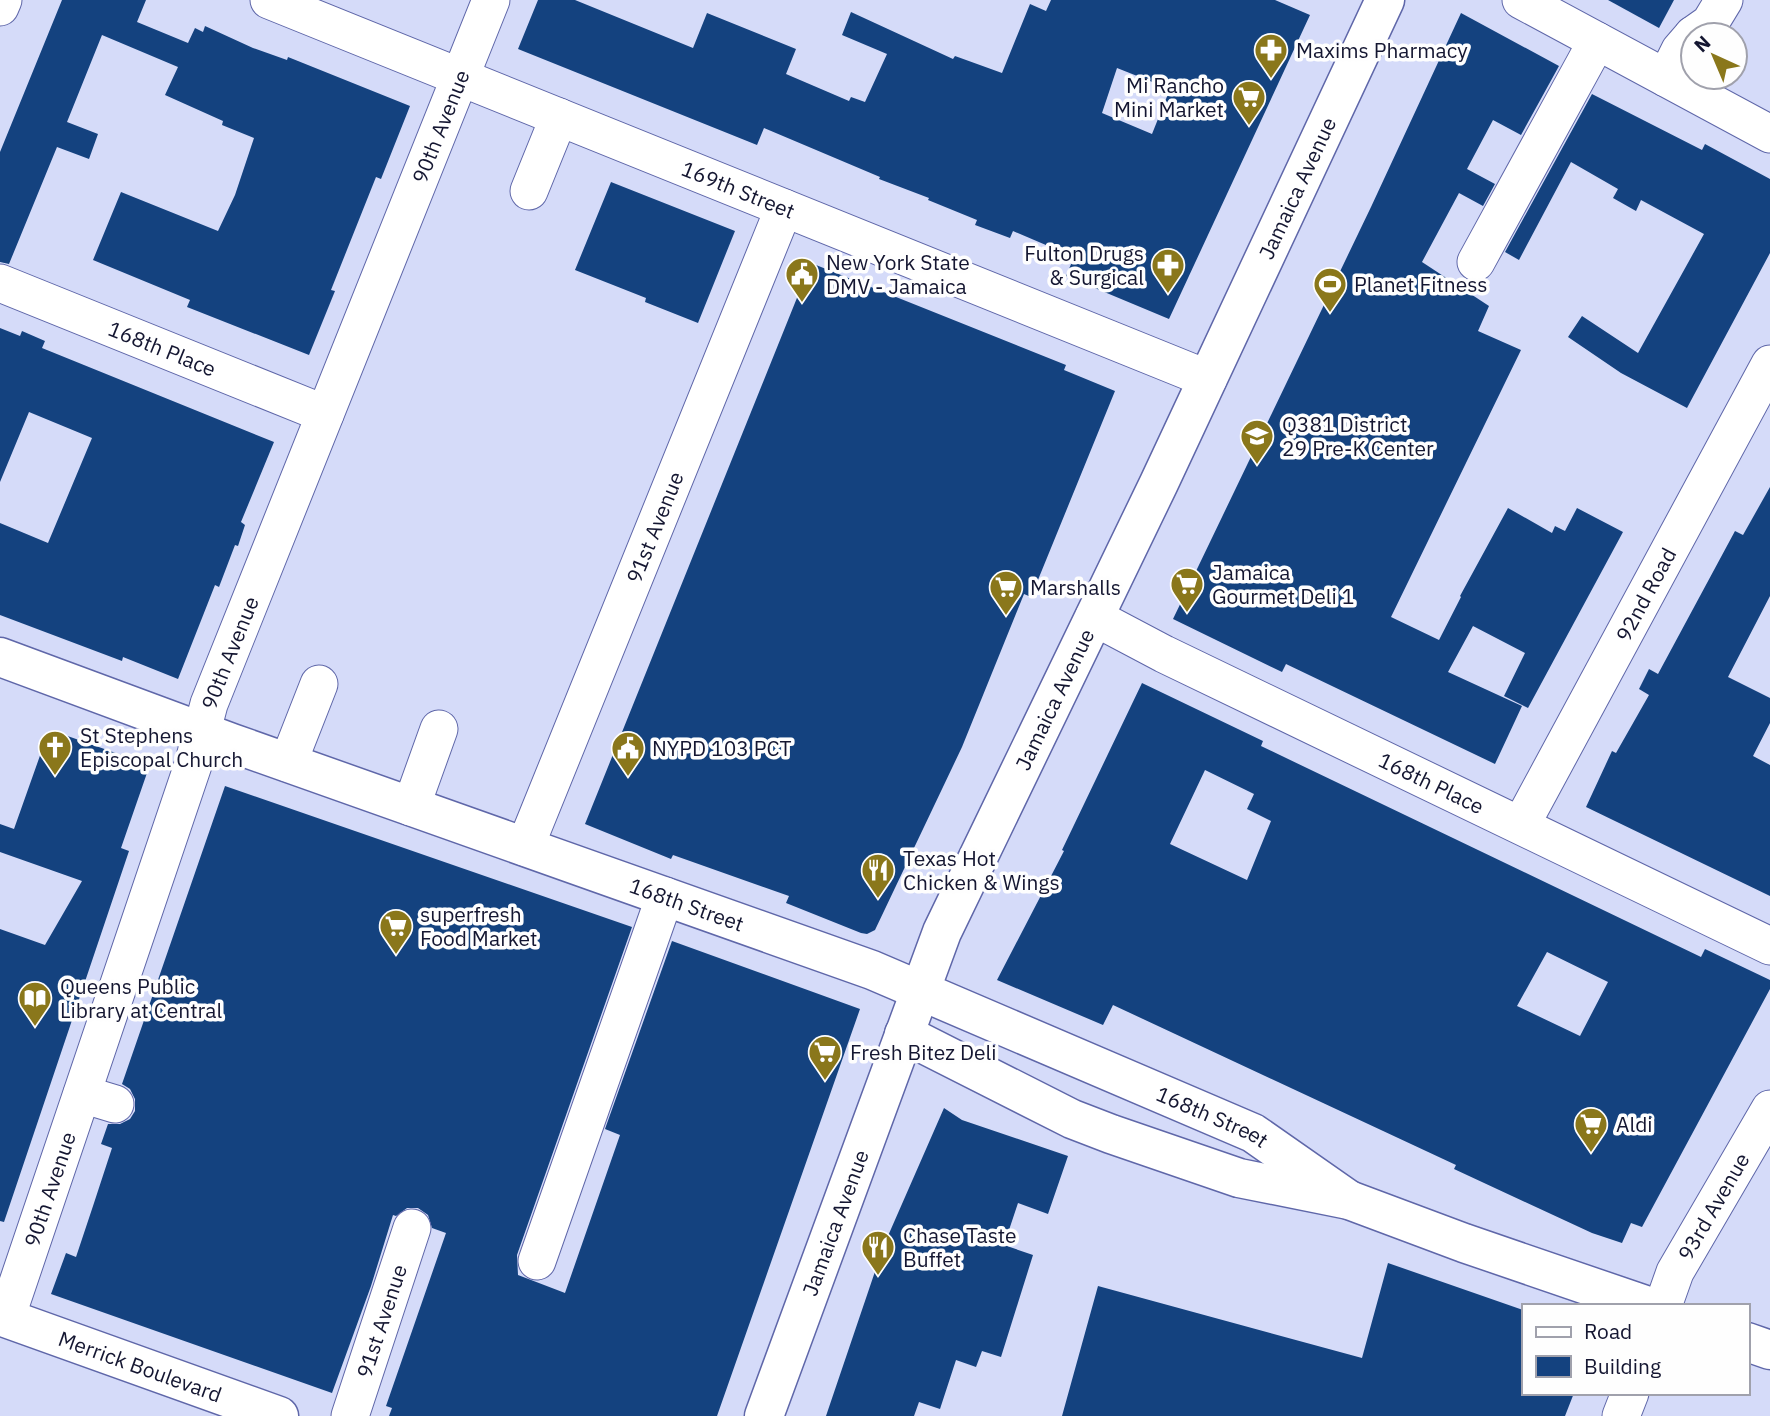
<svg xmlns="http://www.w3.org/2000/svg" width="1770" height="1416" viewBox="0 0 1770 1416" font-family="'IBM Plex Sans',sans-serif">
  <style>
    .building { fill: #14427f; fill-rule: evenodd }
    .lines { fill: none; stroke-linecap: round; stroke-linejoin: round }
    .minor-casing { stroke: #5f67a9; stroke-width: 39 }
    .major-casing { stroke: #5f67a9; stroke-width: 41 }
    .minor { stroke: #fff; stroke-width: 37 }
    .major { stroke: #fff; stroke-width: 38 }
    .labels { text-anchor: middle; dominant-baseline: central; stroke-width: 7; stroke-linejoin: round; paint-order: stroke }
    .poi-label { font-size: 21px; fill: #141631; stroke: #fefefe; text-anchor: start }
    .street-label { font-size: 21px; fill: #141631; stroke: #fefefe }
  </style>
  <rect width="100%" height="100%" fill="#d5dbf9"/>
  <g class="building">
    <path d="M62,0h84l-9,22 51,21 7,-15 8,4 2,-6 48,22 34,12 1,-3 122,49 -29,73 -5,-2 -45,113 4,1 -26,64 -122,-48 3,-7 -97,-40 28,-68 97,39 17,-36 19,-57 -32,-13 1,-4 -58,-26 13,-28 -76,-32 -35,87 31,12 -9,25 -32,-12 -48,117 -9,-2v-110z"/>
    <path d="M538,0h37l118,48 14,-35 89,36 -10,25 63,27 2,-4 14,5 22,-48 -45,-19 9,-23 102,47 2,-3 47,17 28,-69 16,7 5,-11h224l35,15 -141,304 -103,-43 8,-19 -61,-26 -3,7 -35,-13 2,-5 -49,-20 1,-2 -50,-19 1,-2 -116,-49 -7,17 -239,-96zM1117,68l53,21 -18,45 -50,-21z"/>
    <path d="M1608,0h66l-15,28z"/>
    <path d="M1461,13l98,53 -38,69 -28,-15 -26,49 28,15 -12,22 -24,-13 -37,69 67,44 -11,25 43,19 -130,267 48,23 22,-43 -1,-1 48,-88 44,25 3,-7 10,5 12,-23 46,24 -95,176 -24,-12 21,-43 -52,-27 -25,46 74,34 -27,58 -209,-100 -4,8 -109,-53 198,-412z"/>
    <path d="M1592,94l110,56 3,-6 65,35v74l-83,155 -66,-35 -53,-36 14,-21 56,37 66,-119 -63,-34 -5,11 -23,-13 5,-9 -47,-27 -52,98 -14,-8z"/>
    <path d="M611,182l124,49 -37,92 -53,-21 1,-4 -71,-28z"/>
    <path d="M811,263l255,102 -2,5 51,21 -84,206 -7,-3 -62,153 -87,183 -8,4 -6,-1 -75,-30 3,-7 -116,-41 -2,4 -86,-35z"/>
    <path d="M0,328l20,8 2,-5 23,10 -3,7 232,94 -33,80 4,3 -7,21 -3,-1 -16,42 -4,-2 -37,94 -55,-22 -1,4 -122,-46v-92l48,20 44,-105 -63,-26 -29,70z"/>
    <path d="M1770,487v109l-42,81 42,21v25l-17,33 17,9v131l-184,-89 26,-56 4,2 33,-58 -10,-6 10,-20 9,5 77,-143 8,4z"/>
    <path d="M1142,683l121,58 -2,5 440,211 4,-8 65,31v9l-128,238 -11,-4 -9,20 -30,-10 -138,-64 2,-4 -343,-160 -10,20 -106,-45 67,-129 -2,-1zM1205,770l49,24 -7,15 24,12 -24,59 -77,-36zM1547,952l61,30 -28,54 -63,-30z"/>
    <path d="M48,733l10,3 1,-3 88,31 -2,8 2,1 -26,75 8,3 -125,371 -4,-1v-292l45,16 37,-64 -82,-29v-28l14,5z"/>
    <path d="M225,786l407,141 -115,328 1,20 47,18 55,-158 -15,-6 67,-188 188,68 -143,407h-328l3,-8 -6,-2 60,-173 -14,-5 -4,-13 -10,-7h-11l-11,8 -3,-1 -22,71 -39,107 -281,-99 15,-41 10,4 18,-54 18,-55 -11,-4 7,-20h12l10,-5 5,-8v-12l-5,-10 -8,-5z"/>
    <path d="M944,1108l18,12 106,36 -20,58 -30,-11 -14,42 29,10 -32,102 -19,-6 -6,16 -20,-7 -16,49 -21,-7 -5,14h-88l58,-171z"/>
    <path d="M1388,1263l135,47v83h51l-9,23h-503l36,-130 264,72z"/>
  </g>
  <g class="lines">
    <defs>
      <g id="minor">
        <path id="s1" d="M269,0l939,379"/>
        <path d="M1521,0l249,134"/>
        <path d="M0,7l3,-7"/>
        <path d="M1693,35l17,-12 14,-23"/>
        <path d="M1666,78l14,-28 13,-15"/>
        <path d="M529,191l30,-74"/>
        <path d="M1476,262l121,-221"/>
        <path id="s2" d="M0,283l325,131"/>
        <path id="s3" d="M1094,617l70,37 606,292"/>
        <path d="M288,763l31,-79"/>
        <path d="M411,807l28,-78"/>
        <path id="s4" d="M1521,825l249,-461"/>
        <path id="s5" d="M525,847l259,-639"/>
        <path d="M82,1094l33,10"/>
        <path d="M537,1261l128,-365"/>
        <path id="s6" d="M1663,1306l12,-34 95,-163"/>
        <path id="s7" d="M6,1318l187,-553 16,-61 282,-704"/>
        <path id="s8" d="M350,1416l62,-188"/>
        <path d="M1621,1416l9,-23"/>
      </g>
      <g id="major">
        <path id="s9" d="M0,657l232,86 640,227 381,163 96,67"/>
        <path d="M904,1034l168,85 39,15 128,44 110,22 115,43 184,63"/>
        <path id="s10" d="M0,1316l279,100"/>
        <path d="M1747,1342l23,8"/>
        <path id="s11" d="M764,1416l178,-484 217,-449 226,-483"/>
      </g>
    </defs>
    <use href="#minor" class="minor-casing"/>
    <use href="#major" class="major-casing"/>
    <use href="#minor" class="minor"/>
    <use href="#major" class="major"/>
  </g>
  <defs>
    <symbol id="pharmacy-pin" viewBox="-11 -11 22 30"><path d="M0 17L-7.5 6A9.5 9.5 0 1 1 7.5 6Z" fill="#8a771b" stroke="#fefefe"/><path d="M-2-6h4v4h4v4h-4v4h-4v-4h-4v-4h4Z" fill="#fff"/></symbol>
    <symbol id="supermarket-pin" viewBox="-11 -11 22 30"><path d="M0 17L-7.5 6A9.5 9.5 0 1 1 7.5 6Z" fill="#8a771b" stroke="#fefefe"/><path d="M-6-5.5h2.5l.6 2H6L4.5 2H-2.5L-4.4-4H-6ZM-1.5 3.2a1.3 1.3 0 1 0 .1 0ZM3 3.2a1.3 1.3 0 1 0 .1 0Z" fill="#fff"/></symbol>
    <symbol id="civic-pin" viewBox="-11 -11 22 30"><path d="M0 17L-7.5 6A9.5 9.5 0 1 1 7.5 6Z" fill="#8a771b" stroke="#fefefe"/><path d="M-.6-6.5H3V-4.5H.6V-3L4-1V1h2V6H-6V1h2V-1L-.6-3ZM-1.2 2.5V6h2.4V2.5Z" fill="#fff"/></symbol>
    <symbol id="stadium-pin" viewBox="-11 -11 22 30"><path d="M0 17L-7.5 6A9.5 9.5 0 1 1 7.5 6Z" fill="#8a771b" stroke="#fefefe"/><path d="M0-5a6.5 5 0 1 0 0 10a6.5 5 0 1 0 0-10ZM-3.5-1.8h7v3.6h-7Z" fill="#fff"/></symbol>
    <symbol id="school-pin" viewBox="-11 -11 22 30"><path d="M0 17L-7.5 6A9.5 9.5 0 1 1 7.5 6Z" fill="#8a771b" stroke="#fefefe"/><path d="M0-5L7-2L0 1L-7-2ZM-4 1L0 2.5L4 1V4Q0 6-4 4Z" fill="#fff"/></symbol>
    <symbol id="church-pin" viewBox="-11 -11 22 30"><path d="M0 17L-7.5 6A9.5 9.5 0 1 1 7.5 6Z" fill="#8a771b" stroke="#fefefe"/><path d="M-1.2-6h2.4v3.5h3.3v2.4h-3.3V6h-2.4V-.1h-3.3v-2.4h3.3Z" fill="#fff"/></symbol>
    <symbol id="restaurant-pin" viewBox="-11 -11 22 30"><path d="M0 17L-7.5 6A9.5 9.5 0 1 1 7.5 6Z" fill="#8a771b" stroke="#fefefe"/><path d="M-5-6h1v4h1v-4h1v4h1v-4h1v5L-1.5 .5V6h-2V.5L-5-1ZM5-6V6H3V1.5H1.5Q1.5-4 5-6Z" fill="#fff"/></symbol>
    <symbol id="library-pin" viewBox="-11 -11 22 30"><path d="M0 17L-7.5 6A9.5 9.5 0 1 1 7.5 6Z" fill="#8a771b" stroke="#fefefe"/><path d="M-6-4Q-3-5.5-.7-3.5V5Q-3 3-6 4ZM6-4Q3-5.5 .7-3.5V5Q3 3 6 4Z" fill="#fff"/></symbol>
  </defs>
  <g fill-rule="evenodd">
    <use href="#pharmacy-pin" x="1252" y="31" width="38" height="52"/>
    <use href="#supermarket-pin" x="1230" y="78" width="38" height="52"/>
    <use href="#pharmacy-pin" x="1149" y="246" width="38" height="52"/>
    <use href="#civic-pin" x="783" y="255" width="38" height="52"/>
    <use href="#stadium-pin" x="1311" y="265" width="38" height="52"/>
    <use href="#school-pin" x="1238" y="417" width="38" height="52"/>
    <use href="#supermarket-pin" x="1168" y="565" width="38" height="52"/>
    <use href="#supermarket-pin" x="987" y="568" width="38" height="52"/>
    <use href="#church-pin" x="36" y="728" width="38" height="52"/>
    <use href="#civic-pin" x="609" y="729" width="38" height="52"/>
    <use href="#restaurant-pin" x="859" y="851" width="38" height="52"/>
    <use href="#supermarket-pin" x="377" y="907" width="38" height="52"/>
    <use href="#library-pin" x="16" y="979" width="38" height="52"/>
    <use href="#supermarket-pin" x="806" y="1033" width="38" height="52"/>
    <use href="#supermarket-pin" x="1572" y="1105" width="38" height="52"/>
    <use href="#restaurant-pin" x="859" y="1228" width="38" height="52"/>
  </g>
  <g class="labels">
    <g class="poi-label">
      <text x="1296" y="50">Maxims Pharmacy</text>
      <text x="1224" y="85" text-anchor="end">Mi Rancho<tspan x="1224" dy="24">Mini Market</tspan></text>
      <text x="1144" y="253" text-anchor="end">Fulton Drugs<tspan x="1144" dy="24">&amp; Surgical</tspan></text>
      <text x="826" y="262">New York State<tspan x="826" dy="24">DMV - Jamaica</tspan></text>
      <text x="1354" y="284">Planet Fitness</text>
      <text x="1282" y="424">Q381 District<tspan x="1282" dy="24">29 Pre-K Center</tspan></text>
      <text x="1212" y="572">Jamaica<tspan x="1212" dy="24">Gourmet Deli 1</tspan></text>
      <text x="1030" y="587">Marshalls</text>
      <text x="80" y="735">St Stephens<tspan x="80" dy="24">Episcopal Church</tspan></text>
      <text x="652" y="748">NYPD 103 PCT</text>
      <text x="903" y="858">Texas Hot<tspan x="903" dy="24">Chicken &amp; Wings</tspan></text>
      <text x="420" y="914">superfresh<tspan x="420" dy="24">Food Market</tspan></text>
      <text x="60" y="986">Queens Public<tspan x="60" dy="24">Library at Central</tspan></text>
      <text x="850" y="1052">Fresh Bitez Deli</text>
      <text x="1616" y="1124">Aldi</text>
      <text x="903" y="1235">Chase Taste<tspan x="903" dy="24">Buffet</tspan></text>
    </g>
    <g class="street-label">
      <text stroke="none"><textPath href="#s7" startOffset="1269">90th Avenue</textPath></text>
      <text stroke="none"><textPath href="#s11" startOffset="1340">Jamaica Avenue</textPath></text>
      <text stroke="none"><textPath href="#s1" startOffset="506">169th Street</textPath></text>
      <text stroke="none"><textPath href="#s2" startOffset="175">168th Place</textPath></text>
      <text stroke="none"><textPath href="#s5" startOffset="345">91st Avenue</textPath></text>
      <text stroke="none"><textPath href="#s4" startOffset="262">92nd Road</textPath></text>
      <text stroke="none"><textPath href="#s7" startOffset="702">90th Avenue</textPath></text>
      <text stroke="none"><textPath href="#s11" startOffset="774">Jamaica Avenue</textPath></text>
      <text stroke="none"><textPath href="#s3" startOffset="376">168th Place</textPath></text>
      <text stroke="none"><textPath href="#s9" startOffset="730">168th Street</textPath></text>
      <text stroke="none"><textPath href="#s9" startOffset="1297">168th Street</textPath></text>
      <text stroke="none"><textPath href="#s7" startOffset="136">90th Avenue</textPath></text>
      <text stroke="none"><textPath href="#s6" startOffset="112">93rd Avenue</textPath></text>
      <text stroke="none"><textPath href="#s11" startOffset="206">Jamaica Avenue</textPath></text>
      <text stroke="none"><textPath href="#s8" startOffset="100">91st Avenue</textPath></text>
      <text stroke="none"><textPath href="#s10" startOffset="149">Merrick Boulevard</textPath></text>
    </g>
  </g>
  <rect x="1522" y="1304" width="228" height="91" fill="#fefefe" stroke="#a0a1ac" stroke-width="2"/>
  <rect x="1536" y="1327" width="35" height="10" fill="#ffffff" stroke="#a0a1ac" stroke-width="2"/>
  <text x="1584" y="1339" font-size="21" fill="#141631">Road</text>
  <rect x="1536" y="1356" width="35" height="21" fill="#14427f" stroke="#a0a1ac" stroke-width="2"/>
  <text x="1584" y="1374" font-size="21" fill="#141631">Building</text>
  <g transform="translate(1714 56) rotate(316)"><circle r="33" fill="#fefefe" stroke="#a0a1ac" stroke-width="2"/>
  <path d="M0-5L12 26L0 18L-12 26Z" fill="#8a771b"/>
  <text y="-10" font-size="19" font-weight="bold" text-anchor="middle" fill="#141631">N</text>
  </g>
</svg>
